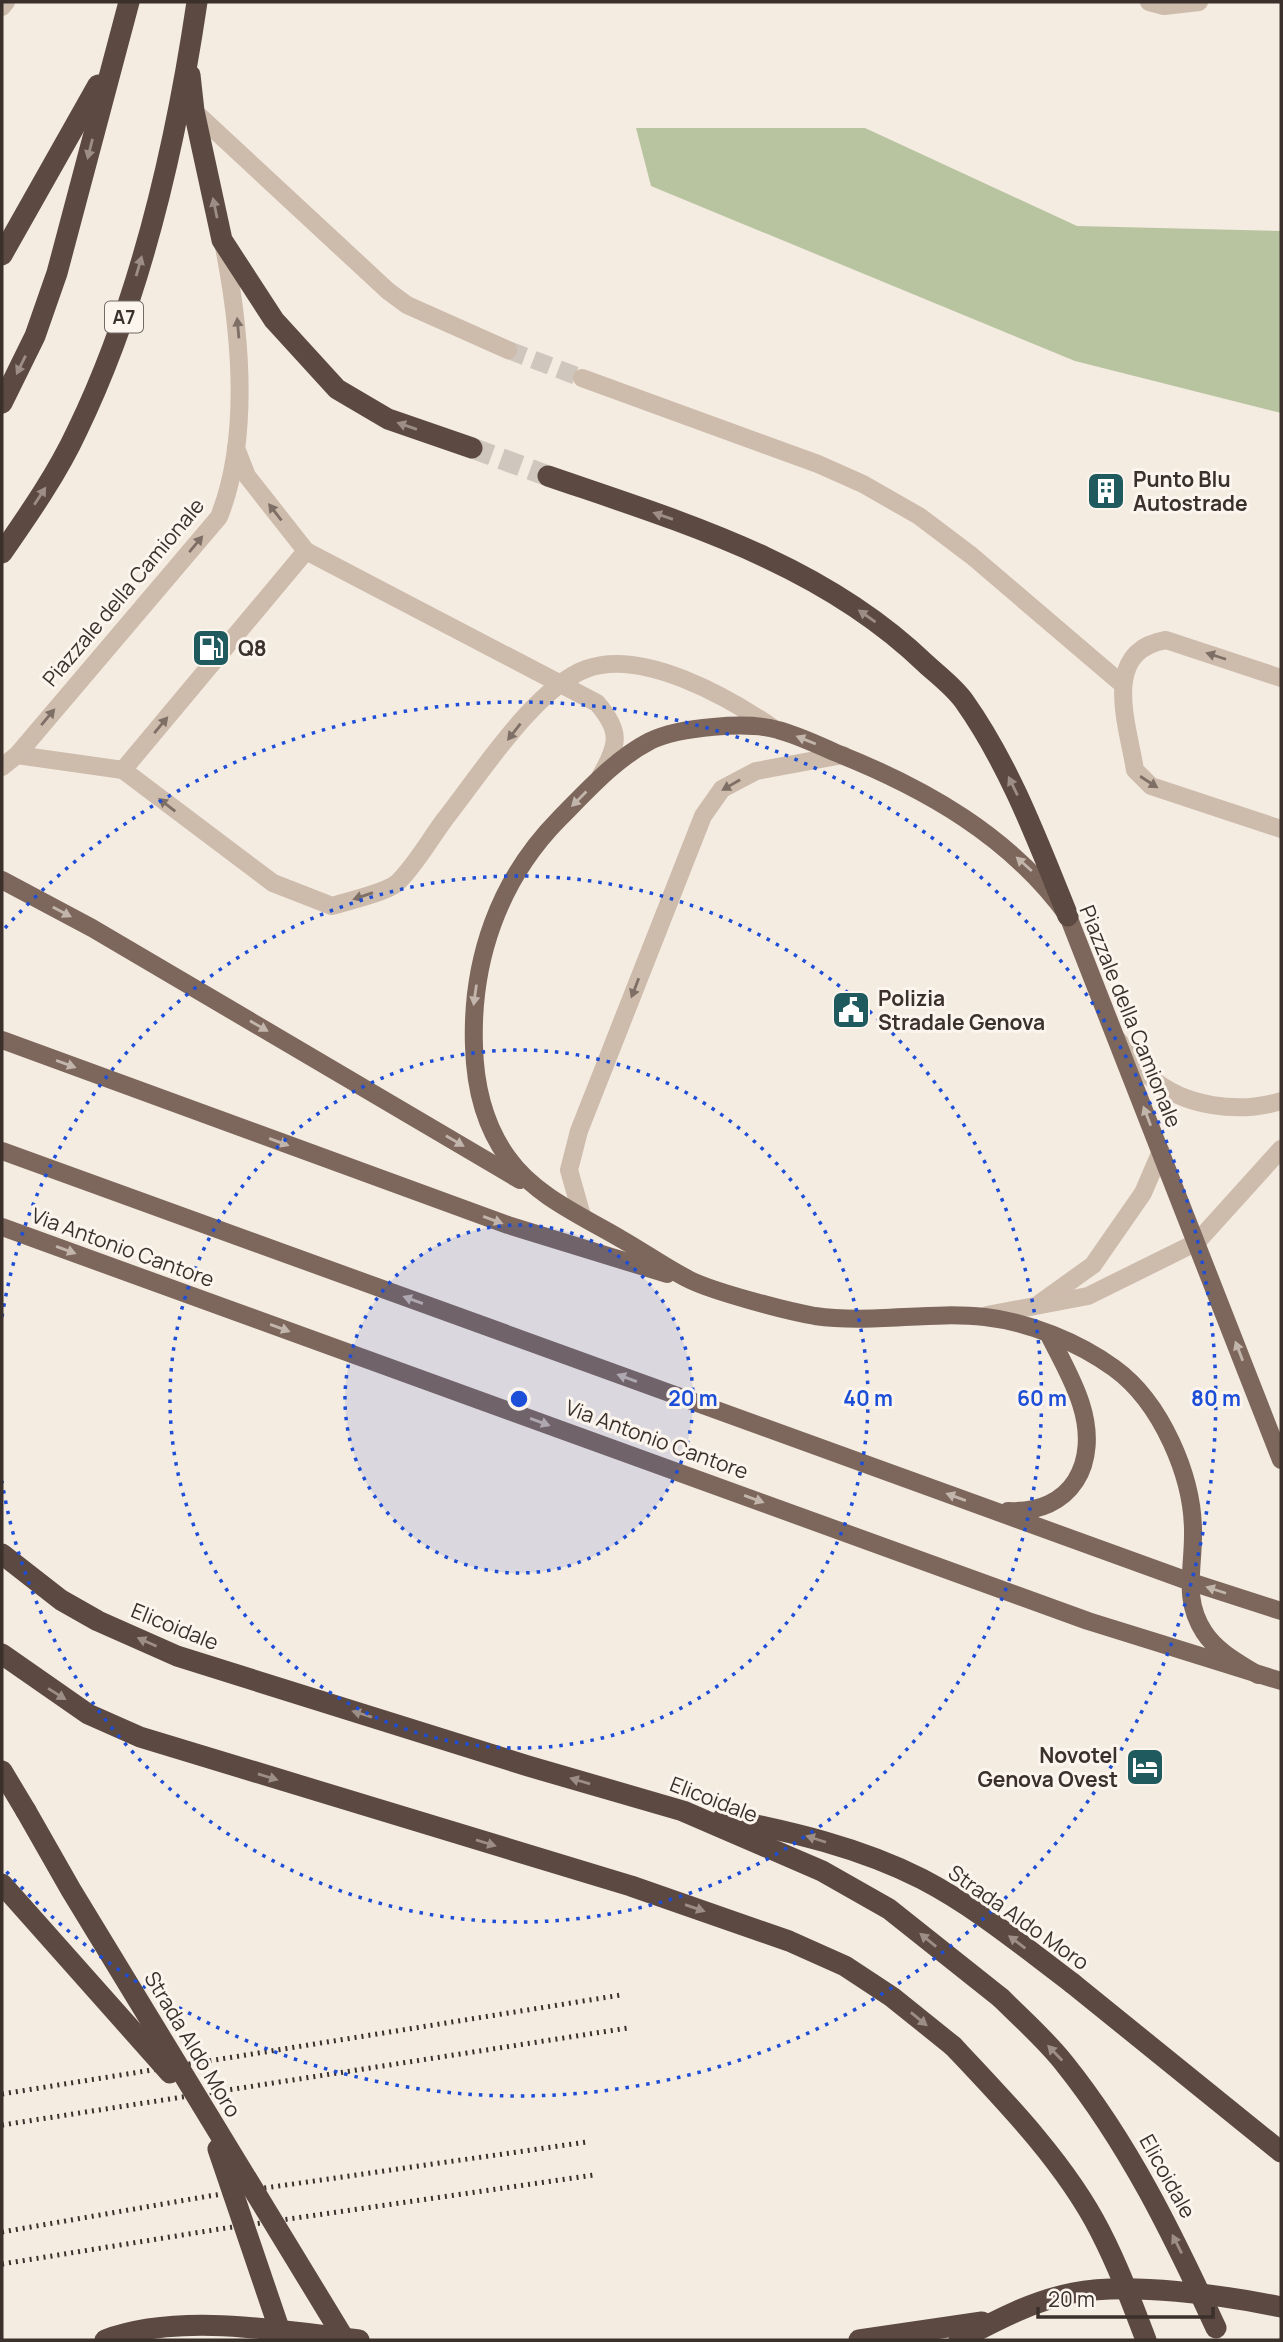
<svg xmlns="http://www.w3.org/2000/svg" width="1283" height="2342" viewBox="0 0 1283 2342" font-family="Manrope,sans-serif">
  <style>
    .green { fill: #b8c4a0 }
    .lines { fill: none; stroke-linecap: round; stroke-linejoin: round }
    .minor-tunnel { stroke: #cfc6bd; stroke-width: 18; stroke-dasharray: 18 9; stroke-linecap: butt }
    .highway-tunnel { stroke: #cfc6bd; stroke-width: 21; stroke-dasharray: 21 10; stroke-linecap: butt }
    .minor { stroke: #cdbbac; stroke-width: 18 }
    .major { stroke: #7d675c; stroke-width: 18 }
    .highway { stroke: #5c4a42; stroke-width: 21 }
    .rail { stroke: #3b302b; stroke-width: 5; stroke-dasharray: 2 5; stroke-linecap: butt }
    .highway-bridge { stroke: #5c4a42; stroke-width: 21 }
    .oneway { fill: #9c8e87 }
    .oneway2 { fill: #7d6f65 }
    .oneway3 { fill: #c2b5ac }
    .ring { fill: none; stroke: #1d4ed8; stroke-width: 3.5; stroke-dasharray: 3.5 7 }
    .labels { text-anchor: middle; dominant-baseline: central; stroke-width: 6; stroke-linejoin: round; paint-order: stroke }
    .shield { fill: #fbf5ee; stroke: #756b66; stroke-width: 2 }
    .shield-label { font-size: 19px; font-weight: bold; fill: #3b302b }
    .poi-label { font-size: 21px; font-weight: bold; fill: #3b302b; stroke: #fbf5ee; text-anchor: start }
    .street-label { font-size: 21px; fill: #3b302b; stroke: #fbf5ee }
    .centre { fill: #1d4ed8; stroke: #fbf5ee; stroke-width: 3.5 }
    .ring-label { font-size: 21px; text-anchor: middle; font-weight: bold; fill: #1d4ed8; stroke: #fbf5ee; stroke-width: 6; stroke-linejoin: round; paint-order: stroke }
  </style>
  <rect width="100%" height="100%" fill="#f4ebe1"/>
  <path class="green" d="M636,128h229l212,98 204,5v182l-206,-52 -424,-175z"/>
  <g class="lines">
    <path class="minor-tunnel" d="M508,350l74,28"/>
    <path class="highway-tunnel" d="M472,448l76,28"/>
    <g class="minor">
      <path d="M1149,2l15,4 35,-4"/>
      <path d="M2,7l4,-5"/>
      <path d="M194,111l194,180 19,14 101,45"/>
      <path d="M582,378l236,86 45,20 56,32 53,40 150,128"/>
      <path d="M306,551l291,152c24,28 22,41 4,72"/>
      <path d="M1281,678l-115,-38c-66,11 -38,85 -31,130l16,16 130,43"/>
      <path d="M17,755l106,15 183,-219 -59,-75 -11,-28"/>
      <path d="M2,767l15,-12 202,-238c32,-81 21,-188 5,-270"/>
      <path d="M123,770l150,113 59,23c16,-5 53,-13 65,-23 18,-17 33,-44 48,-64 34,-43 90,-131 141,-150 56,-21 142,28 187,59"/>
      <path d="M1117,1039c11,12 21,27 33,38 34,30 89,37 131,24"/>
      <path d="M582,1216l-13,-46 10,-39 124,-315 19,-27 34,-18 87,-16"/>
      <path d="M1040,1303l53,-38 50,-72 18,-42"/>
      <path d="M987,1315l101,-19 109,-54 84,-93"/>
    </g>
    <g class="major">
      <path d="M2,880l90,48 428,252"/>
      <path d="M2,1040l506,185 159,49"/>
      <path d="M2,1151l1186,430 93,30"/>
      <path d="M2,1227l1086,394 193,60"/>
      <path d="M1008,1511c64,3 92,-48 73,-107 -7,-23 -21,-47 -32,-69"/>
      <path d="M1258,1675c-19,-12 -41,-23 -54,-43 -21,-32 -11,-61 -11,-97 1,-58 -32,-133 -79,-167 -36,-26 -85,-46 -129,-51 -56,-6 -114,7 -170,-1 -29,-5 -100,-24 -125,-36 -24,-12 -46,-28 -69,-41 -39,-23 -86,-43 -113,-81 -24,-33 -33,-72 -34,-112 -3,-86 25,-166 85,-227 28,-28 56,-60 91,-78 29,-14 98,-20 128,-11 19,5 38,14 56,22 91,36 176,84 234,164l213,544"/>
    </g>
    <g class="highway">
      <path d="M190,75l4,36 28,129 52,80 63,69 51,30 84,29"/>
      <path d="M2,255l96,-170"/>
      <path d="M2,403l33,-67 22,-63 72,-271"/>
      <path d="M548,476c134,46 274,87 378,188 12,11 28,23 38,37 46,65 74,141 104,215"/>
      <path d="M2,553c27,-39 55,-79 75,-122 63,-130 99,-287 120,-429"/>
      <path d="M2,1554l59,46 37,21 79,35 351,110 155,45 139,60 67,38 112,89"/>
      <path d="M2,1654l86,60 52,23 491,149 158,55 56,25 47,31 61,49"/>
      <path d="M2,1771l24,40"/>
      <path d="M723,1818c69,14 136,29 199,61 54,28 102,68 150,104"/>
      <path d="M105,2340c74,-28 177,-9 254,0"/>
      <path d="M859,2340l123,-18"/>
      <path d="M959,2340c36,-19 73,-39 114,-47 57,-11 150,2 208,14"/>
    </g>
    <g class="rail">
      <path d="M2,2094l619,-99"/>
      <path d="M2,2125l626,-97"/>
      <path d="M2,2232l207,-36 378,-54"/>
      <path d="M2,2264l224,-36 368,-53"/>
    </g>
    <g class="highway-bridge">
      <path d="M26,1811l45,79 274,450"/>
      <path d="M2,1884l168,189"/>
      <path d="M1072,1983l209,169"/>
      <path d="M1001,1998c21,21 45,42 63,65 65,81 109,172 152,265"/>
      <path d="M953,2046c52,55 113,118 147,185 18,35 32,72 46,109"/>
      <path d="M218,2149l65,191"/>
    </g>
  </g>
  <defs><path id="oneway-solid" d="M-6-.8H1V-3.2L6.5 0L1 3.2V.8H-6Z" transform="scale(1.75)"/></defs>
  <g class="oneway">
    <use href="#oneway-solid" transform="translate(90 149) rotate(104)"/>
    <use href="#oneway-solid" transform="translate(215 208) rotate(-102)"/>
    <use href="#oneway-solid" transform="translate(139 266) rotate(-74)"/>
    <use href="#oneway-solid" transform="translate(21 365) rotate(116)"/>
    <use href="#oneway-solid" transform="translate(407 426) rotate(-161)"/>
    <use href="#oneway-solid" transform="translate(40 496) rotate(-57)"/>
    <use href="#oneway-solid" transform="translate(663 516) rotate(-161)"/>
    <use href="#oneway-solid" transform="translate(867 616) rotate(-145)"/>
    <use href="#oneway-solid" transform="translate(1013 786) rotate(-116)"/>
    <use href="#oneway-solid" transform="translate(147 1642) rotate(-156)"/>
    <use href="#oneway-solid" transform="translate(57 1694) rotate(32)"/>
    <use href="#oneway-solid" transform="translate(362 1714) rotate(-163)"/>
    <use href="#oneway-solid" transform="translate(268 1777) rotate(17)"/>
    <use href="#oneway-solid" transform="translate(580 1781) rotate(-164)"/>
    <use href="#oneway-solid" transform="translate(816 1839) rotate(-162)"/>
    <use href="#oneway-solid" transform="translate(486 1843) rotate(17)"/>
    <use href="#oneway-solid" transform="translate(695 1908) rotate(19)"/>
    <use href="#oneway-solid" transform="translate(928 1940) rotate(-141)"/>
    <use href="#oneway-solid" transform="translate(1017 1942) rotate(-143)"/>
    <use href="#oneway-solid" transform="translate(919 2019) rotate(39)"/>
    <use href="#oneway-solid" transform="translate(1055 2053) rotate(-134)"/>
    <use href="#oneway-solid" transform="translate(1177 2244) rotate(-117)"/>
  </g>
  <g class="oneway2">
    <use href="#oneway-solid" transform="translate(238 328) rotate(-95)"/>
    <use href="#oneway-solid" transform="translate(275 512) rotate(-128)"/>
    <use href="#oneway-solid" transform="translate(196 544) rotate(-50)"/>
    <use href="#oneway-solid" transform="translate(1216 656) rotate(-162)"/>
    <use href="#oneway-solid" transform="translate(48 717) rotate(-50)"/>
    <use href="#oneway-solid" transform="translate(161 725) rotate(-50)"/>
    <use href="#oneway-solid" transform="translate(514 732) rotate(128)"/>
    <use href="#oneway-solid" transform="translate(1149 782) rotate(33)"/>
    <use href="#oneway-solid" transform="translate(731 785) rotate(150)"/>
    <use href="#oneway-solid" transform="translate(167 805) rotate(-142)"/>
    <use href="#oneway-solid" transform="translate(363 896) rotate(161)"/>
    <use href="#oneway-solid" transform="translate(635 988) rotate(111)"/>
  </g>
  <g class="oneway3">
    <use href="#oneway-solid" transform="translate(806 740) rotate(-158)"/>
    <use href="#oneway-solid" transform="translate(579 799) rotate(135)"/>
    <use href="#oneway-solid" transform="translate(1024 864) rotate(-138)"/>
    <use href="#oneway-solid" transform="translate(62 912) rotate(28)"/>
    <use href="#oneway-solid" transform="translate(475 995) rotate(98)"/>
    <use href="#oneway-solid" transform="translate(259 1026) rotate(30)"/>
    <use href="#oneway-solid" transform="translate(66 1064) rotate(20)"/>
    <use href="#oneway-solid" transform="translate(1147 1116) rotate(-111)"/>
    <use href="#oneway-solid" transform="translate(455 1141) rotate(30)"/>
    <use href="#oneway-solid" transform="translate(279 1142) rotate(20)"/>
    <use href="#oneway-solid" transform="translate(493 1220) rotate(20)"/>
    <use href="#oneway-solid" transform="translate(66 1250) rotate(20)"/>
    <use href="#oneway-solid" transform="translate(413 1300) rotate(-160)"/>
    <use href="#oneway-solid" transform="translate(280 1328) rotate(20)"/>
    <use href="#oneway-solid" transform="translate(1239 1351) rotate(-111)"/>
    <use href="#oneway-solid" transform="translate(627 1378) rotate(-160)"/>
    <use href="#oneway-solid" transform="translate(540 1422) rotate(20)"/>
    <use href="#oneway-solid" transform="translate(956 1497) rotate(-160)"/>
    <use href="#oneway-solid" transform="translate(754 1499) rotate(20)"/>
    <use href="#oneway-solid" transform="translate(1216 1590) rotate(-162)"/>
  </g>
  <circle cx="519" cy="1399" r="174" fill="#1d4ed8" fill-opacity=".12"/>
  <g class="ring">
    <circle cx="519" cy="1399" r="174"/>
    <circle cx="519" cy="1399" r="349"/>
    <path d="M2 1317A523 523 0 1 1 2 1481"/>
    <path d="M5 928A697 697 0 1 1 5 1870"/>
  </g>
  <defs>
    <symbol id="building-square" viewBox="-11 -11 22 22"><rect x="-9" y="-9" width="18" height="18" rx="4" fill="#1f5a5e" stroke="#fbf5ee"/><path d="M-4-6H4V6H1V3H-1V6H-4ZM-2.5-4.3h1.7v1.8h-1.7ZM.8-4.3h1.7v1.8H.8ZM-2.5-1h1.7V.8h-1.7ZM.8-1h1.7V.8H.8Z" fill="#fff"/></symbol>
    <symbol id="fuel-square" viewBox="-11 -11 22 22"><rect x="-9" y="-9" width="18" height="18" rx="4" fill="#1f5a5e" stroke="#fbf5ee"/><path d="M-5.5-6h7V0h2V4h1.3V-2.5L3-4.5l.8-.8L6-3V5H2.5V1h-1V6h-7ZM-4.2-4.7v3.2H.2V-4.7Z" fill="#fff"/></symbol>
    <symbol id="civic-square" viewBox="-11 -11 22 22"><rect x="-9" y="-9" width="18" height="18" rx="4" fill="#1f5a5e" stroke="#fbf5ee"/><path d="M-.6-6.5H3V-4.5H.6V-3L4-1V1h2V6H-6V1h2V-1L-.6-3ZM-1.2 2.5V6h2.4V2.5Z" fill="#fff"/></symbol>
    <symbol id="hotel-square" viewBox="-11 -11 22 22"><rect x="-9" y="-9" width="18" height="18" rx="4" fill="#1f5a5e" stroke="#fbf5ee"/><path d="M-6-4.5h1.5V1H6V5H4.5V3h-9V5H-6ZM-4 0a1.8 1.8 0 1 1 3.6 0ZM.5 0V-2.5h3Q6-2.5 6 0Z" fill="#fff"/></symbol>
  </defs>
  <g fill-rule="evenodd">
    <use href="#building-square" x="1084" y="469" width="44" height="44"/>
    <use href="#fuel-square" x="189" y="626" width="44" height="44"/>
    <use href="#civic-square" x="829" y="988" width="44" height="44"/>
    <use href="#hotel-square" x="1123" y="1745" width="44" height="44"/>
  </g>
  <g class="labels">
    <rect class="shield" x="105" y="301.5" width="38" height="31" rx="5"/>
    <g class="shield-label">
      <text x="124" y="317">A7</text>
    </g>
    <g class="poi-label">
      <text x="1133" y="479">Punto Blu<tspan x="1133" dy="24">Autostrade</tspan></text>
      <text x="238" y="648">Q8</text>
      <text x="878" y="998">Polizia<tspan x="878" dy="24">Stradale Genova</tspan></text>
      <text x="1118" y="1755" text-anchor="end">Novotel<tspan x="1118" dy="24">Genova Ovest</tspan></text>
    </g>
    <g class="street-label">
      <text transform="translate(123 592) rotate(-50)">Piazzale della Camionale</text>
      <text transform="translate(1131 1016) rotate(68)">Piazzale della Camionale</text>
      <text transform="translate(123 1247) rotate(20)">Via Antonio Cantore</text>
      <text transform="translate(657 1439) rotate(20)">Via Antonio Cantore</text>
      <text transform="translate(175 1626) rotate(22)">Elicoidale</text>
      <text transform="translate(714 1799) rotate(21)">Elicoidale</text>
      <text transform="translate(1019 1917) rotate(35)">Strada Aldo Moro</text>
      <text transform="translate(193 2044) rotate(59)">Strada Aldo Moro</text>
      <text transform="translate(1168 2176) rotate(61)">Elicoidale</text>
    </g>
  </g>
  <circle cx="519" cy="1399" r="10" class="centre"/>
  <g class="ring-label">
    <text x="693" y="1406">20 m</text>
    <text x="868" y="1406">40 m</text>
    <text x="1042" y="1406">60 m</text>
    <text x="1216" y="1406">80 m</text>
  </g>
  <rect width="1283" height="2342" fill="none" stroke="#3b302b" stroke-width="7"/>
  <path d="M1038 2307v10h175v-10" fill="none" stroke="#3b302b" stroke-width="3.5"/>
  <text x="1048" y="2307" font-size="21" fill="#3b302b" stroke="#fbf5ee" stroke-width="5" paint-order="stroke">20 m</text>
</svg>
